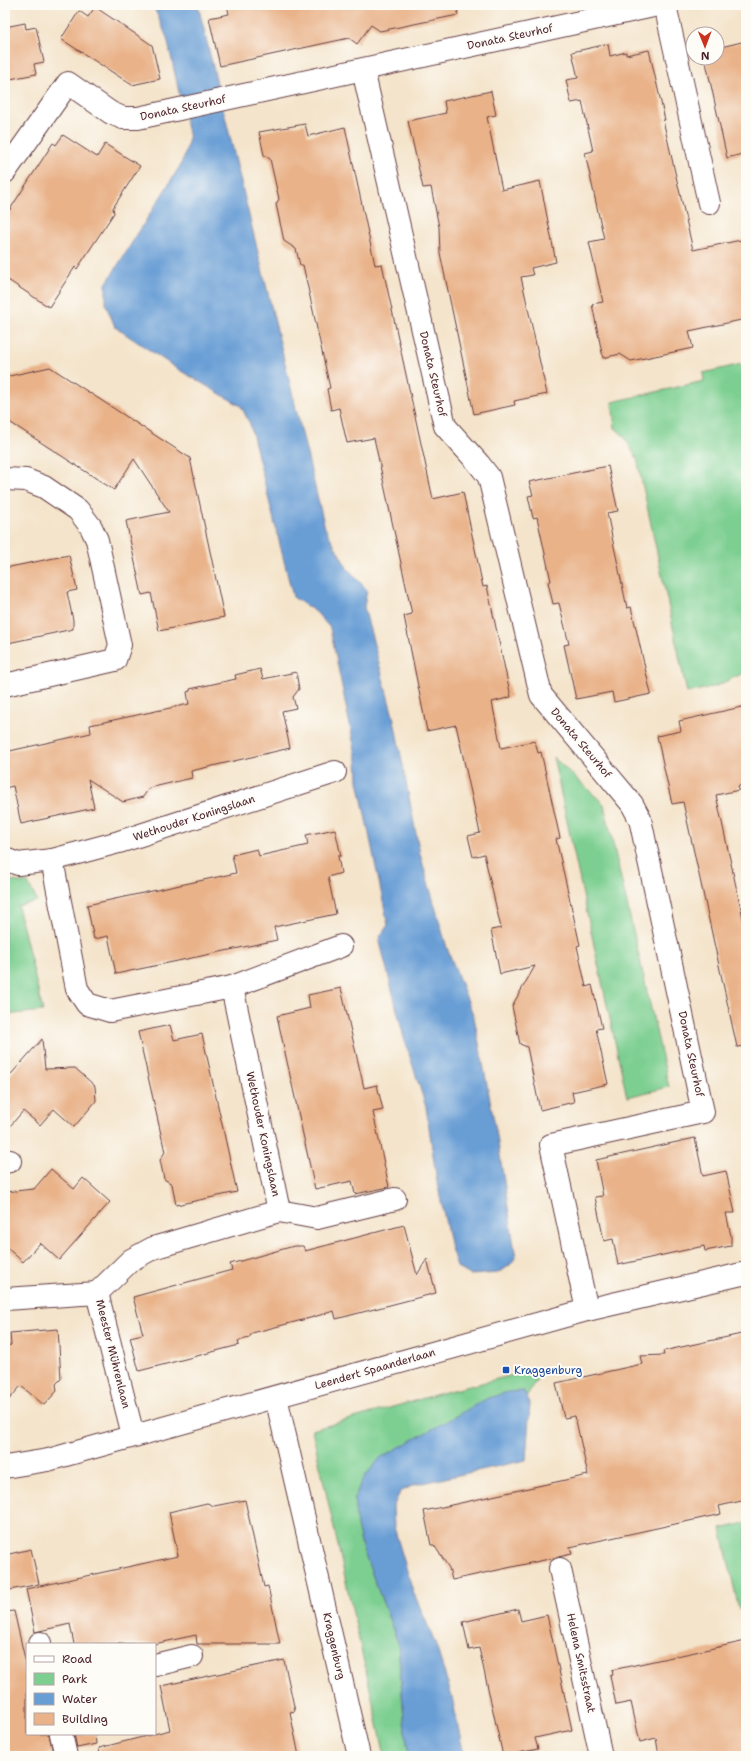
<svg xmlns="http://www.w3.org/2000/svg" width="751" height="1761" viewBox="0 0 751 1761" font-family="'Shantell Sans',sans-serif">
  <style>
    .green { fill: #7dcf91; stroke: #64775e }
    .water { fill: #699ed5; stroke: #5a5e80 }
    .building { fill: #e9b289 }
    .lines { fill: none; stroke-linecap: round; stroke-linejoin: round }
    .minor-casing { stroke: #643d43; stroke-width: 24 }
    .tertiary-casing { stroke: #643d43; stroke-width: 24 }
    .minor { stroke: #fff; stroke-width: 22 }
    .tertiary { stroke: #fff; stroke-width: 22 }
    .transit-dot { fill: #1a4fb4; stroke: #fdfcf7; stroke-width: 1.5 }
    .labels { text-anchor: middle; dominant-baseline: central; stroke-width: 4; stroke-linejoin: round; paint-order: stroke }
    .street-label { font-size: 11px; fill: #4a1f2b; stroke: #fdfcf7 }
    .transit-label { font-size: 11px; fill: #164399; stroke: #fdfcf7; text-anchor: start }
  </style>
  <rect width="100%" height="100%" fill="#fdfcf7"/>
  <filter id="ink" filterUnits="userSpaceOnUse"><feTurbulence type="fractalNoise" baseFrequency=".025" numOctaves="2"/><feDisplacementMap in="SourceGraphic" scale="8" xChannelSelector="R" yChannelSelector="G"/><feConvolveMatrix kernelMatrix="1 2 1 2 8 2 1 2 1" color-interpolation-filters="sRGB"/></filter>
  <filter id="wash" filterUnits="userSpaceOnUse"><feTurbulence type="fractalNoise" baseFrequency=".012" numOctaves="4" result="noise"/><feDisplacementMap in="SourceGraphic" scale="16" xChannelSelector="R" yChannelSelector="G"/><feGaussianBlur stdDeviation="0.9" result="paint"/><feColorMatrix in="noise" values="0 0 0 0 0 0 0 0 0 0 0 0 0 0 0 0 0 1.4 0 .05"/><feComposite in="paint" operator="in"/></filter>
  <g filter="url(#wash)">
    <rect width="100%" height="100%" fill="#f4e4cb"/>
    <g class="green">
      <path d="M746,363v309l-30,14 -29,7 -50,-234 -13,-23 -9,-8 -3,-26 92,-21 -1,-8z"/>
      <path d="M553,757l51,47 65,283 -42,10z"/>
      <path d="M5,880l23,3 9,18 -19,5 25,105 -38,4z"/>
      <path d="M545,1367l-19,30 -2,-6 -167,135 5,21 36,96 7,88 4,25h-24l-73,-326 130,-37z"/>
      <path d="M746,1523v85l-7,2 -18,-81z"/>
    </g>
    <g class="water">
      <path d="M153,5h45l127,523 22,40 20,22 -3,17 30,113 26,134 27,94 27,69 23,119 19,122 -7,8 -11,7 -28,2 -13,-8 -6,-19 -14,-66 -11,-75 -22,-69 -25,-100 9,-13 -30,-144 -1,-21 -27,-132 -14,-16 -23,-15 -43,-173 -9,-18 -65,-38 -61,-41 -9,-22v-21l74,-118 5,-12 4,-16 -22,-100z"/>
      <path d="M524,1391l6,13 -4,56 -112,25 -14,7 -7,15 1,20 19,64 22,51 17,55 12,59h-55l-4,-25 -7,-88 -36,-96 -5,-21 -3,-27 8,-19 18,-22 108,-60 20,-6z"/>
    </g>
    <g id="blocks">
      <g class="building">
        <path d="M227,5h230l1,10 -78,16 -9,-6 -14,19 -8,-6 -129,28 -11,-48 20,-4z"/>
        <path d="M95,7l57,38 8,34 -28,6 -71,-46 18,-28 9,6z"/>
        <path d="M25,23l1,6 10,-2 8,35 -10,2 2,10 -31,6v-53z"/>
        <path d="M746,41v112l-19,5 -22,-100h12v-10z"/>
        <path d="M608,44l2,12 16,-4v3l23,-5 16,70h-2l30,130 53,-11v80l-57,12 4,17 -62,13 -11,-7 -17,4 -11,-54 11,-2 -14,-60 15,-3 -19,-86 8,-2 -11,-50 -11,2 -5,-23 12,-2 -6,-26z"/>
        <path d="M491,91l5,24 -9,2 15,73 38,-9 16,81 -25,6 2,7 -12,2 26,117 -33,7 1,4 -41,9 -34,-161 -1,-26 -8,-40 -8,1 -15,-67 38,-8 -2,-12z"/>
        <path d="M305,124l3,12 37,-9 30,138 7,-1 51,235 30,-7 20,95 4,-1 24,111 -19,5 9,46 34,-7 3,12 3,-1 19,86 -4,1 24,106 -3,1 9,41 6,-2 10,43 -6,1 12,55 -36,8 2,10 -34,8 -13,-63 -7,-3 -8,-38 23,-40 -35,8 -9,-44 10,-2 -17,-74 -11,3 -5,-21 12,-3 -24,-108 -29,6 -23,-115 8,-2 -38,-176 -27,5 -8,-35 -8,2 -4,-21 3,-1 -27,-123h-3l-4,-16 -12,-8 -8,-37 3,-5 -9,-40 -6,-4 -5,-23z"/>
        <path d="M63,135l34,22 8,-13 35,22 -27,42 1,5 -8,12 -29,44 -2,-2 -26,40 -44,-29v-61l48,-74 3,2z"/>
        <path d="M50,367l140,91 34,159 -65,14 -8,-38 -9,2 -16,-74 43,-9 -35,-53 -20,31 -109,-71v-42z"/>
        <path d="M608,466l10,45 -11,2 20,95 4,-1 20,87 -37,8 -2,-10 -36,7 -12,-54 5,-1 -10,-41 -6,1 -5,-22 3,-1 -14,-64 -4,1 -5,-22 5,-1 -4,-13z"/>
        <path d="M69,555l8,35 -10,2 6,28v9l-65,14 -3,-13v-62z"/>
        <path d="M260,669l3,10 33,-7 3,17 -6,8 3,11 -14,3 8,37 -99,23 1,7 -43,10 -6,9 -20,5 -35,-23 6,29 -73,16 -8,-38 -8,2v-36l86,-19 -1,-8 99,-21 -2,-12 3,-1v-2l46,-10 -1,-4z"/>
        <path d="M746,706v49l-2,3 2,11v15l-8,2 1,4 -23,5 30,137v114l-9,1 -54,-245 -11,2 -15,-68 24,-5 -2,-10z"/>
        <path d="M335,829l6,27h-3l3,17 -13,4 8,37 -62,13 3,13 -161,34 -8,-38 -14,3 -7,-34 149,-32 -4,-18 25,-6 2,7 49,-11 -2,-10z"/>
        <path d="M341,988l23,100 13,-3 6,25 -10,2 16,75 -34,7 -3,-13 -37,8 -38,-173 33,-8 -2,-13z"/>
        <path d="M170,1025l4,15 28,-6 35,158 -61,13 -4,-21 -8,-5 -4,-19 5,-8 -27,-120z"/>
        <path d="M42,1039l3,30 30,-1 20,18 1,15 -22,26 -20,-18 -14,16 -17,-14 -18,21v-51z"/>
        <path d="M695,1138l8,38 23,-5 9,42h-9l5,23v10l-26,5 -1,-5 -86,19 -5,-26 -9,2 -9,-44 8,-1 -7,-36z"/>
        <path d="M51,1169l23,20 9,-11 27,24 -51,58 -19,-17 -17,19 -18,-16v-54l29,-3z"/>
        <path d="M404,1225l13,50 10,-16 9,34 -100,26 -2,-8 -24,7 -58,15 -3,5 -11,3 1,4 -100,26 -9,-34 13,-3 -10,-37 99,-27 -2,-6 64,-18h9l2,5z"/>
        <path d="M58,1329l3,50 -5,5 1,7 -13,14 -23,-19 -16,18v-58l6,-1 -1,-12z"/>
        <path d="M746,1333v167l-27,6 2,8 -151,33 2,7 -120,26 -3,-12 -15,-23h-3l-7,-34 164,-36 -13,-59 -11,2 -8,-35 86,-19 -2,-8 24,-1 -1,-4z"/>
        <path d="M245,1500l19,87 4,-1 12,58h-83l-1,-9 -42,9h-80l-4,-20 -35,8 -9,-43 152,-33 -9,-44 38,-9 7,3z"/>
        <path d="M31,1549l8,35 -34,7v-36z"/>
        <path d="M518,1609l3,12 26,-6 25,115 -37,8 3,11 -35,7 -24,-108 -10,2 -6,-28z"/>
        <path d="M14,1611l13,57v66h22l4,19 -15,3h-33v-144z"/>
        <path d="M746,1641v115h-87l-3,-18 -16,4 -9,-40 -15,3 -6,-29 3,-1 -1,-5z"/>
        <path d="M284,1660l11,51 -5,1 9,44h-199l-1,-8 71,-18 -9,-44z"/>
        <path d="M74,1734h21l1,10 -19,4z"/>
      </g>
    </g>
  </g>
  <g filter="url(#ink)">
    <use href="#blocks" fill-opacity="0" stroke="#643d43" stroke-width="1"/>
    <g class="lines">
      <defs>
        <g id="minor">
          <path d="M665,5l44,198"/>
          <path d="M363,70l82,356 34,38 10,13 52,218 91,109 8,15 63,293 -152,33 36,165"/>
          <path d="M5,172l63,-89 43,30 12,5h15l520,-113"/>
          <path d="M5,479l21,1 18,7 34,23 13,17 6,13 23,105 -5,15 -110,25"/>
          <path d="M5,859l13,5 34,-4 25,129 10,15 23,7 122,-24 47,224 -126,37 -22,12 -34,33"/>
          <path d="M52,860l67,-18 216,-70"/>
          <path d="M232,987l109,-41"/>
          <path d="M5,1162l5,-1"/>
          <path d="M279,1211l38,7 78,-19"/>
          <path d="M5,1299l92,-6 36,142"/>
          <path d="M276,1397l83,359"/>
          <path d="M560,1569l41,187"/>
          <path d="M40,1643v1"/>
          <path d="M155,1665l37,-9"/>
          <path d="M61,1734l5,22"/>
        </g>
        <path id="tertiary" d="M5,1467l43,-7 539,-150 159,-37"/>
      </defs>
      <use href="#minor" class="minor-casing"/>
      <use href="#tertiary" class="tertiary-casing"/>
      <use href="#minor" class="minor"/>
      <use href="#tertiary" class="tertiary"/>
    </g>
  </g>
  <rect class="transit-dot" x="502" y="1366" width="8" height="8" rx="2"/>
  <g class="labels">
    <g class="street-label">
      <text transform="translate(510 37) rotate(-12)">Donata Steurhof</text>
      <text transform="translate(183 108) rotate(-12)">Donata Steurhof</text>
      <text transform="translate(433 374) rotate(77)">Donata Steurhof</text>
      <text transform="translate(581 743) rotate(50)">Donata Steurhof</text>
      <text transform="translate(194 818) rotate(-18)">Wethouder Koningslaan</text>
      <text transform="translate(691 1054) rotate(78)">Donata Steurhof</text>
      <text transform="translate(263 1134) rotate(78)">Wethouder Koningslaan</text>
      <text transform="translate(113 1354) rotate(76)">Meester Mührenlaan</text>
      <text transform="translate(375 1369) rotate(-16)">Leendert Spaanderlaan</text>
      <text transform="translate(334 1646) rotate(77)">Kraggenburg</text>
      <text transform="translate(581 1663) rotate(78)">Helena Smitsstraat</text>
    </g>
    <g class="transit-label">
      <text x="514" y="1370">Kraggenburg</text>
    </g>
  </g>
  <rect width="751" height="1761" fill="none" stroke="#fdfcf7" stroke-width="20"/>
  <rect x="26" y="1643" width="130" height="92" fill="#fdfcf7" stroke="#b5a4a5"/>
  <rect x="34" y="1656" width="20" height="6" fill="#ffffff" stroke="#b5a4a5"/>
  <text x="62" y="1663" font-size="12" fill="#4a1f2b">Road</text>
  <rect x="34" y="1673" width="20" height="12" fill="#7dcf91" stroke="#b5a4a5"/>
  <text x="62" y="1683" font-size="12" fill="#4a1f2b">Park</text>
  <rect x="34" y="1693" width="20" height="12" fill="#699ed5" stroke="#b5a4a5"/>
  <text x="62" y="1703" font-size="12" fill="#4a1f2b">Water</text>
  <rect x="34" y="1713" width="20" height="12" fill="#e9b289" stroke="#b5a4a5"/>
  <text x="62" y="1723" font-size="12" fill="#4a1f2b">Building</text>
  <g transform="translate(705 46) rotate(179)"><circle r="19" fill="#fdfcf7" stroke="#b5a4a5"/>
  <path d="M0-3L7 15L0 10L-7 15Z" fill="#c8321e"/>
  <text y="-6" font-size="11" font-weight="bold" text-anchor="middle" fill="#4a1f2b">N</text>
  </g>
</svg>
